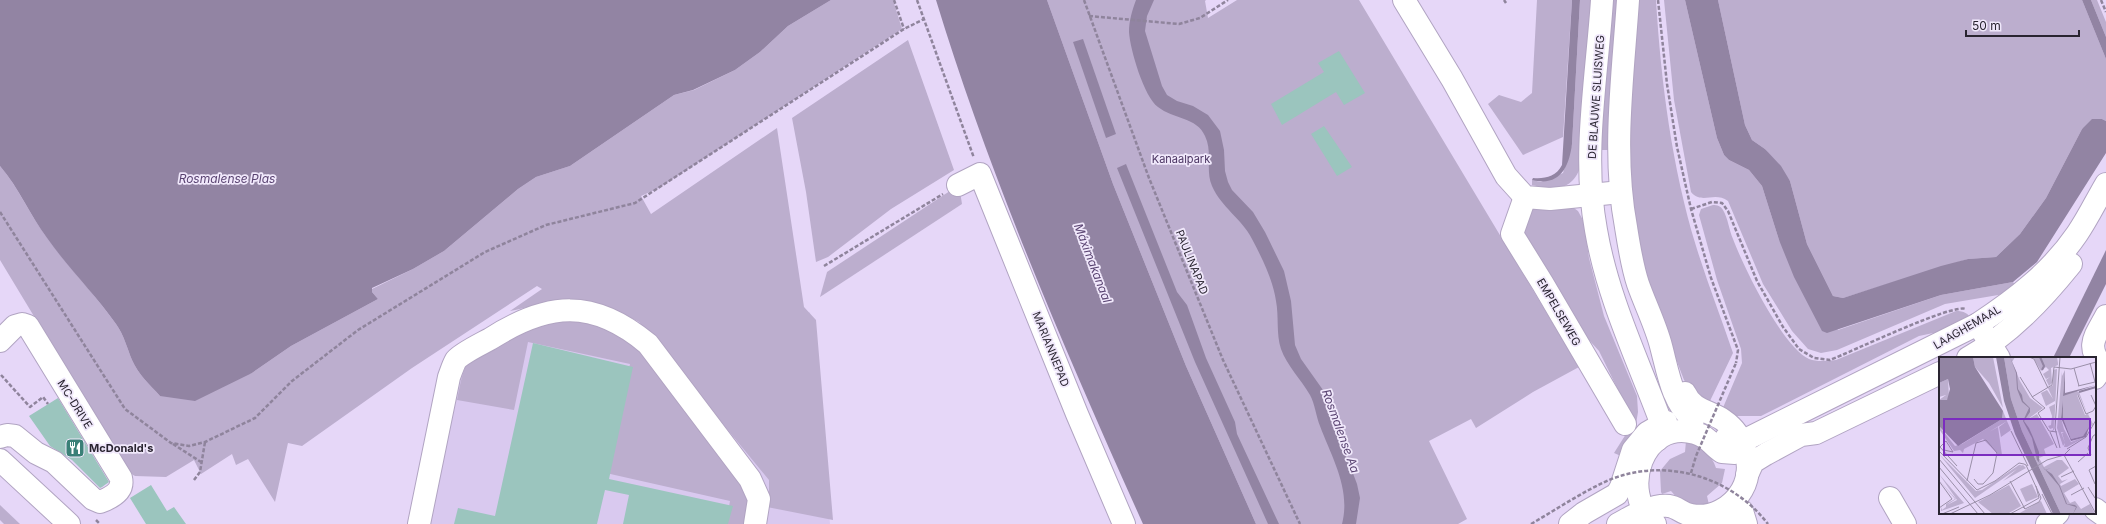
<svg xmlns="http://www.w3.org/2000/svg" width="2106" height="524" viewBox="0 0 2106 524" font-family="Inter,sans-serif">
  <style>
    .built { fill: #d9c9ef }
    .green { fill: #bcaece }
    .water { fill: #9284a3 }
    .building { fill: #9bc5be }
    .lines { fill: none; stroke-linecap: round; stroke-linejoin: round }
    .minor-casing { stroke: #b1a4c2; stroke-width: 24 }
    .major-casing { stroke: #b1a4c2; stroke-width: 24 }
    .path { stroke: #8f849c; stroke-width: 2.5; stroke-dasharray: 4 2; stroke-linecap: butt }
    .minor { stroke: #fff; stroke-width: 22 }
    .major { stroke: #fff; stroke-width: 22 }
    .path-bridge { stroke: #8f849c; stroke-width: 2.5; stroke-dasharray: 4 2; stroke-linecap: butt }
    .labels { text-anchor: middle; dominant-baseline: central; stroke-width: 3.5; stroke-linejoin: round; paint-order: stroke }
    .street-label { font-size: 11px; fill: #292430; stroke: #f0e8fb }
    .park-label { font-size: 11px; fill: #4b3562; stroke: #f0e8fb }
    .poi-label { font-size: 11px; font-weight: bold; fill: #292430; stroke: #f0e8fb; text-anchor: start }
    .water-label { font-size: 12px; font-style: italic; fill: #594371; stroke: #f0e8fb }
    .inset-river { fill: none; stroke: #9284a3; stroke-width: 2 }
    .inset-road { fill: none; stroke: #9a8fa8; stroke-width: 1 }
    .view { fill: #7b2cbf; fill-opacity: 0.15; stroke: #7b2cbf; stroke-width: 2 }
    .inset-edge { fill: none; stroke: #292430; stroke-width: 2 }
  </style>
  <rect width="100%" height="100%" fill="#e6d7f8"/>
  <path class="built" d="M810,312l20,212h-401l35,-163 49,-29 200,48z"/>
  <g class="green">
    <path d="M831,0h62l9,29 -243,159 -18,8 10,18 126,-86 27,179 12,13 17,200 -66,-13 2,-10v-17l-130,-158c-22,-13 -51,-22 -77,-21 -17,0 -35,7 -52,10l32,-22 -5,-3 -125,82 -110,78 -14,-3 -13,59 -27,-43 -12,6 -4,-11 -31,20 -7,-14 -28,17 -31,-1 -7,-4 -128,-212v-94c18,21 29,47 45,69 22,31 49,58 71,89 8,11 11,24 16,36 6,14 18,25 28,36l92,-23 39,-27 87,-47 -6,-7v-3l41,-20 31,-18 74,-62 18,-12 34,-11 104,-71 20,-5 41,-20 25,-18 28,-26z"/>
    <path d="M1047,0h159l-1,1 3,17 29,-18h122l220,367 -46,25 -57,36 -5,-9 -42,22 38,78 -9,5h-202l-70,-158 -73,-182z"/>
    <path d="M1537,0h35l-9,137 -40,18 -35,-51 11,-9 22,7 11,-9z"/>
    <path d="M1580,0h12l-11,166c-10,26 -26,24 -49,19v-5l9,2 22,-9 9,-29z"/>
    <path d="M1609,0h11l-10,150h-11z"/>
    <path d="M1638,0h18c5,83 16,167 40,246 11,36 25,71 37,107l-24,50 -15,-9 -10,-14 -35,-92 -10,-42 -9,-51 -1,-55z"/>
    <path d="M1664,0h21l32,138 7,17 5,5 20,10 13,16 17,54 59,90 103,-35 72,-13 4,6 -7,5 -65,11 -108,46 -16,3 -13,-4 -16,-18 -29,-47 -35,-83c-14,-10 -26,4 -37,-9l-17,-92z"/>
    <path d="M1718,0h364l24,59v62l-4,-2 -20,10 -36,69 -26,36 -24,23 -28,2 -125,39 -10,-2 -26,-52 -17,-63 -25,-32 -13,-9 -7,-15z"/>
    <path d="M2091,0h6l9,22v15z"/>
    <path d="M908,40l46,130 -63,39 -63,48 -12,5 -10,-70 -14,-74z"/>
    <path d="M959,185l3,19 -142,93 7,-25z"/>
    <path d="M1542,204l29,2 7,5 6,11 5,36 15,58 33,80 1,16 -3,18 -14,26 -7,-3 12,-19 -1,-30 -26,-53 -30,-33 -46,-79 4,-26z"/>
    <path d="M1713,205c4,0 8,1 10,5 5,8 6,20 10,29 10,27 50,109 76,120 8,3 18,2 27,1l120,-49c8,0 12,2 16,9l-15,8 -38,8 -158,80h-28l-11,-6 20,-47 -1,-14 -24,-69 -18,-65 2,-6z"/>
    <path d="M563,317l65,17 124,160 -4,30h-22l4,-23 -124,-28 24,-109 -102,-22 -14,68 -57,-10c3,-14 5,-30 13,-42 11,-17 72,-34 93,-41z"/>
    <path d="M1686,441c13,4 26,13 30,27l9,1 -3,14 -15,13 2,9c-15,2 -27,0 -38,-14l-9,3 -1,-2 -1,-21 10,-12 15,-7z"/>
    <path d="M0,505l20,19h-16l-4,-4z"/>
  </g>
  <g class="water">
    <path d="M0,0h831l-43,26 -28,26 -25,18 -42,20 -19,5 -104,71 -34,11 -18,12 -74,62 -31,18 -41,19v4l6,7 -87,47 -39,27 -57,28 -35,-5c-10,-11 -22,-22 -28,-36 -5,-12 -8,-25 -16,-36 -21,-30 -48,-56 -69,-86 -17,-23 -28,-50 -47,-72z"/>
    <path d="M936,0h111l66,184 73,182 70,158h-113c-77,-171 -152,-344 -207,-524z"/>
    <path d="M1136,0h18l-7,16 -2,15 17,55 5,9 10,6 16,5 15,9 12,16 4,19 1,21 3,11 4,8 21,22 12,20 19,39 7,30 4,44 6,14 22,31 8,25 26,69 3,14 -4,26h-14c9,-35 -10,-66 -22,-98 -4,-10 -5,-22 -10,-31 -9,-16 -23,-29 -29,-46 -5,-15 -2,-33 -5,-48 -3,-21 -14,-43 -24,-62 -10,-20 -31,-32 -40,-53 -7,-16 1,-34 -7,-50 -8,-19 -32,-17 -47,-29 -14,-10 -28,-58 -29,-75 0,-11 3,-21 7,-32z"/>
    <path d="M1572,0h8l-8,144c-3,23 -12,43 -40,36l1,-2c11,1 23,-1 29,-13z"/>
    <path d="M1685,0h33l27,125 7,15 13,9 16,17 9,15 17,63 26,52 10,2 98,-32 27,-7 28,-2 24,-23 26,-36 36,-69 10,-10h10l4,2v32l-69,109 -24,20 -72,13 -114,38 -5,-2 -28,-54 -15,-37 -17,-54 -13,-16 -20,-10 -5,-5 -7,-17z"/>
    <path d="M2082,0h9l15,37v22z"/>
    <path d="M1083,39l33,95 -10,4 -33,-96z"/>
    <path d="M1126,164l51,128 10,13 19,53 29,64 2,12 42,90h-11l-73,-162 -78,-194z"/>
    <path d="M2106,250v34l-37,74h-16z"/>
  </g>
  <g class="building">
    <path d="M1339,51l26,42 -21,12 -8,-13 -54,33 -11,-21 53,-32 -6,-9z"/>
    <path d="M1324,126l28,41 -15,9 -26,-42z"/>
    <path d="M533,343l100,24 -24,112 124,27 -5,18h-105l6,-29 -24,-5 -8,34h-143l4,-16 37,8z"/>
    <path d="M58,398l51,84 -7,5 -2,1 -28,-28 -22,-14 -21,-30z"/>
    <path d="M151,485l16,26 7,-4 12,17h-40l-16,-26z"/>
  </g>
  <g class="lines">
    <defs>
      <g id="minor">
        <path d="M1404,0l48,79 54,97 19,21 25,2 71,-7"/>
        <path d="M958,185l22,-11 97,240 47,110"/>
        <path d="M1525,197l-13,37 31,50 82,140"/>
        <path d="M1978,324l21,34"/>
        <path d="M0,341l15,-15 7,-2 6,2 93,152c3,13 -10,20 -21,24l-7,-3 -39,-37 -18,-9 -21,-17 -8,-1 -7,2"/>
        <path d="M2095,378l8,-11c-18,-21 -8,-30 3,-51"/>
        <path d="M0,460l69,64"/>
        <path d="M1890,498l15,26"/>
        <path d="M2095,509l11,8"/>
        <path d="M1742,511l4,13"/>
        <path d="M1725,523v1"/>
        <path d="M419,524l30,-147c2,-5 4,-12 7,-17 6,-7 25,-16 34,-21 58,-37 103,-41 158,5l102,135 9,20 -4,25"/>
        <path d="M2047,524l11,-11"/>
      </g>
      <g id="major">
        <path d="M1602,0c-5,76 -20,155 -6,230 11,65 40,126 63,187l1,11 -3,12"/>
        <path d="M1628,0c-5,75 -16,153 -2,227 3,19 6,39 12,57 7,20 18,42 23,62 7,26 11,56 32,74"/>
        <path d="M1968,358c41,-23 74,-58 103,-94"/>
        <path d="M1726,438l7,2 14,-1 231,-115c38,-25 73,-52 99,-90 11,-16 19,-33 29,-50"/>
        <path d="M1747,475l6,-13 13,-8 35,-19 15,-2 124,-60"/>
        <path d="M1570,524l14,-11 33,-19 4,-7 12,-37 14,-17 19,-11"/>
        <path d="M1618,524c15,-8 33,-20 51,-18 8,1 14,8 22,9 20,4 41,-7 51,-25 13,-23 3,-55 -19,-70 -13,-9 -31,-10 -38,-27"/>
        <path d="M1655,524c-37,-32 -12,-106 40,-91 13,3 17,13 27,19l13,1"/>
      </g>
    </defs>
    <use href="#minor" class="minor-casing"/>
    <use href="#major" class="major-casing"/>
    <g class="path">
      <path d="M894,0l10,29"/>
      <path d="M917,0l57,158"/>
      <path d="M1084,0l65,178 74,182 77,164"/>
      <path d="M1504,0l2,3"/>
      <path d="M1658,0l9,84 10,63 14,62 20,69 27,72 -2,13"/>
      <path d="M2101,0l5,12"/>
      <path d="M1089,16l90,8 21,-6 28,-18"/>
      <path d="M1691,209l21,-7 10,1 6,8 29,70 26,46 16,22 15,9 16,2c21,-8 123,-57 136,-51"/>
      <path d="M0,212l125,197 46,34 18,3 16,-4 50,-24 37,-37 66,-51 127,-78 61,-27 89,-22 269,-174 20,-10"/>
      <path d="M824,266l119,-72"/>
      <path d="M1,375l29,32 13,-10 5,7"/>
      <path d="M173,444l28,18"/>
      <path d="M194,480l6,-8 5,-30"/>
      <path d="M96,520l4,4"/>
    </g>
    <use href="#minor" class="minor"/>
    <use href="#major" class="major"/>
    <g class="path-bridge">
      <path d="M1691,473l5,-17 40,-93"/>
      <path d="M1531,524c26,-15 51,-32 78,-44 56,-23 122,-4 159,44"/>
    </g>
  </g>
  <defs>
    <symbol id="restaurant-square" viewBox="-11 -11 22 22"><rect x="-9" y="-9" width="18" height="18" rx="4" fill="#3a8077" stroke="#f0e8fb"/><path d="M-5-6h1v4h1v-4h1v4h1v-4h1v5L-1.5 .5V6h-2V.5L-5-1ZM5-6V6H3V1.5H1.5Q1.5-4 5-6Z" fill="#fff"/></symbol>
  </defs>
  <g fill-rule="evenodd">
    <use href="#restaurant-square" x="64" y="437" width="22" height="22"/>
  </g>
  <g class="labels">
    <g class="street-label">
      <text transform="translate(1596 97) rotate(-86)">DE BLAUWE SLUISWEG</text>
      <text transform="translate(1192 262) rotate(68)">PAULINAPAD</text>
      <text transform="translate(1559 312) rotate(60)">EMPELSEWEG</text>
      <text transform="translate(1967 327) rotate(-30)">LAAGHEMAAL</text>
      <text transform="translate(1051 349) rotate(68)">MARIANNEPAD</text>
      <text transform="translate(75 404) rotate(58)">MC-DRIVE</text>
    </g>
    <g class="park-label">
      <text x="1181" y="159">Kanaalpark</text>
    </g>
    <g class="poi-label">
      <text x="89" y="448">McDonald's</text>
    </g>
    <g class="water-label">
      <text x="227" y="178">Rosmalense Plas</text>
      <text transform="translate(1093 263) rotate(69)">Máximakanaal</text>
      <text transform="translate(1341 431) rotate(70)">Rosmalense Aa</text>
    </g>
  </g>
  <g transform="translate(1939 357)">
    <rect width="157" height="157" fill="#e6d7f8"/>
    <path d="M34,0h20l10,51 -14,-25 -14,-16zM65,0h11l-3,5 8,19 10,17 13,10 -15,11 9,-5 17,30 -10,5 2,6 -7,3 5,9 13,-7h5l7,8 -11,8 4,5 6,-2 -8,5 1,2 14,-7 4,5 -15,9 6,10 5,-2 6,8 9,-5 5,10h-34l-39,-83 -11,-32zM94,0h24v6l1,-6v8l-7,3 1,15 -3,3 -3,-6 4,-3 -4,2 -3,-5 6,-4 -3,-3 -5,4zM118,12l-3,61 -2,2 -1,-1 2,-1 1,-12 -1,10 -3,1 -2,-3 3,-1 1,-9 -3,-9 6,-3v-3l-9,5 -5,-13 6,-3 6,9 -5,-11 5,-3v-15zM126,13l-2,25 16,-5 -2,2h2l8,21 -8,-18h-2l8,20 3,-1 5,10 -10,12 -12,3 -8,-21v-19l-2,19 3,11 7,13 8,-3 5,-1 -17,9h-3l1,-4 -3,-10 2,-1h-3l4,11 -2,3 -6,-18 5,-57v5zM9,22l1,18 -2,3h-8l7,-5 -7,2v-14zM64,54l4,10 -18,11 9,-5 4,28 -4,-1 -15,-15 -19,10 -1,4 -3,-3 -6,1 -15,-22v-3l16,20 7,-2 40,-25zM68,64l4,9 -10,7 -2,-10zM0,97l37,37 6,-1 37,-25h3l-3,2 4,-2 3,3 -23,13 14,-12 -42,29zM0,117l12,14 13,15 -23,8v-4l1,3 4,-3v-3l9,-5 -16,-19 17,19 -9,6 10,-5zM93,127l6,13 -12,5 -6,-13zM70,128l12,21 -12,7 -16,1 -15,-12zM102,144l6,13h-29z" fill="#bcaece"/>
    <path d="M0,0h34l2,10 28,44 -1,8 -44,27 -19,-20v-26h8l3,-11 -2,-10 -9,4zM57,0h8l7,42 11,32 39,83h-8l-38,-80 -11,-33zM71,0l7,16 1,16 4,6 1,6 7,7v4l-6,9 5,7 4,9 6,15v10l6,8 6,-2 -5,2 6,4 8,12 7,18 8,1 2,2 -4,7 3,-7 -10,-3 -7,-18 -22,-26 -5,-22 -9,-17 6,-13 -7,-6 -5,-13 -1,-16zM126,13v23l31,-8 -33,11zM124,42v19l8,21 12,-3 6,-9 -3,10 -15,4 -10,-23z" fill="#9284a3"/>
    <path class="inset-river" d="M101,0l4,9 -2,4M140,35l17,-5"/>
    <path class="inset-road" d="M90,0l5,2 14,29M151,6l5,19M115,10l17,2 25,-7M135,11l5,18M81,20l13,21 12,10 -7,5 11,18 8,1M139,29l17,-4M139,38l8,19 7,-3 3,-5 -5,-11M93,40l20,-12 2,-18M72,74l17,35M111,75l7,16M121,91l-5,-20 5,-71M128,92l19,-12 10,-17M5,93l9,2 -7,-11 -6,6 17,19M0,94l38,39 18,-9 24,-18 5,1 2,1 11,24 4,9 -2,4 -14,7 -2,-2 16,-9 -3,-12M125,98l32,59M152,98l-3,-7 5,-12 3,-2M0,102l46,55M139,105l10,-9M0,110l39,47M122,120l13,-6M0,124l13,18 -13,9M28,124l9,-38 10,-3 11,13 -4,20 -10,11h-5l-4,-5M71,124l15,28M156,127l-6,-14 7,-4M149,130l7,11M103,137l10,20M132,138l13,-7M3,157l17,-7M11,157l40,-19 57,-35 17,-5 6,-6M71,157l13,-7"/>
    <path class="view" d="M5,62h146v36h-146z"/>
    <rect width="157" height="157" class="inset-edge"/>
  </g>
  <path d="M1966 30v6h113v-6" fill="none" stroke="#292430" stroke-width="2"/>
  <text x="1972" y="30" font-size="12" fill="#292430" stroke="#f0e8fb" stroke-width="3" paint-order="stroke">50 m</text>
</svg>
